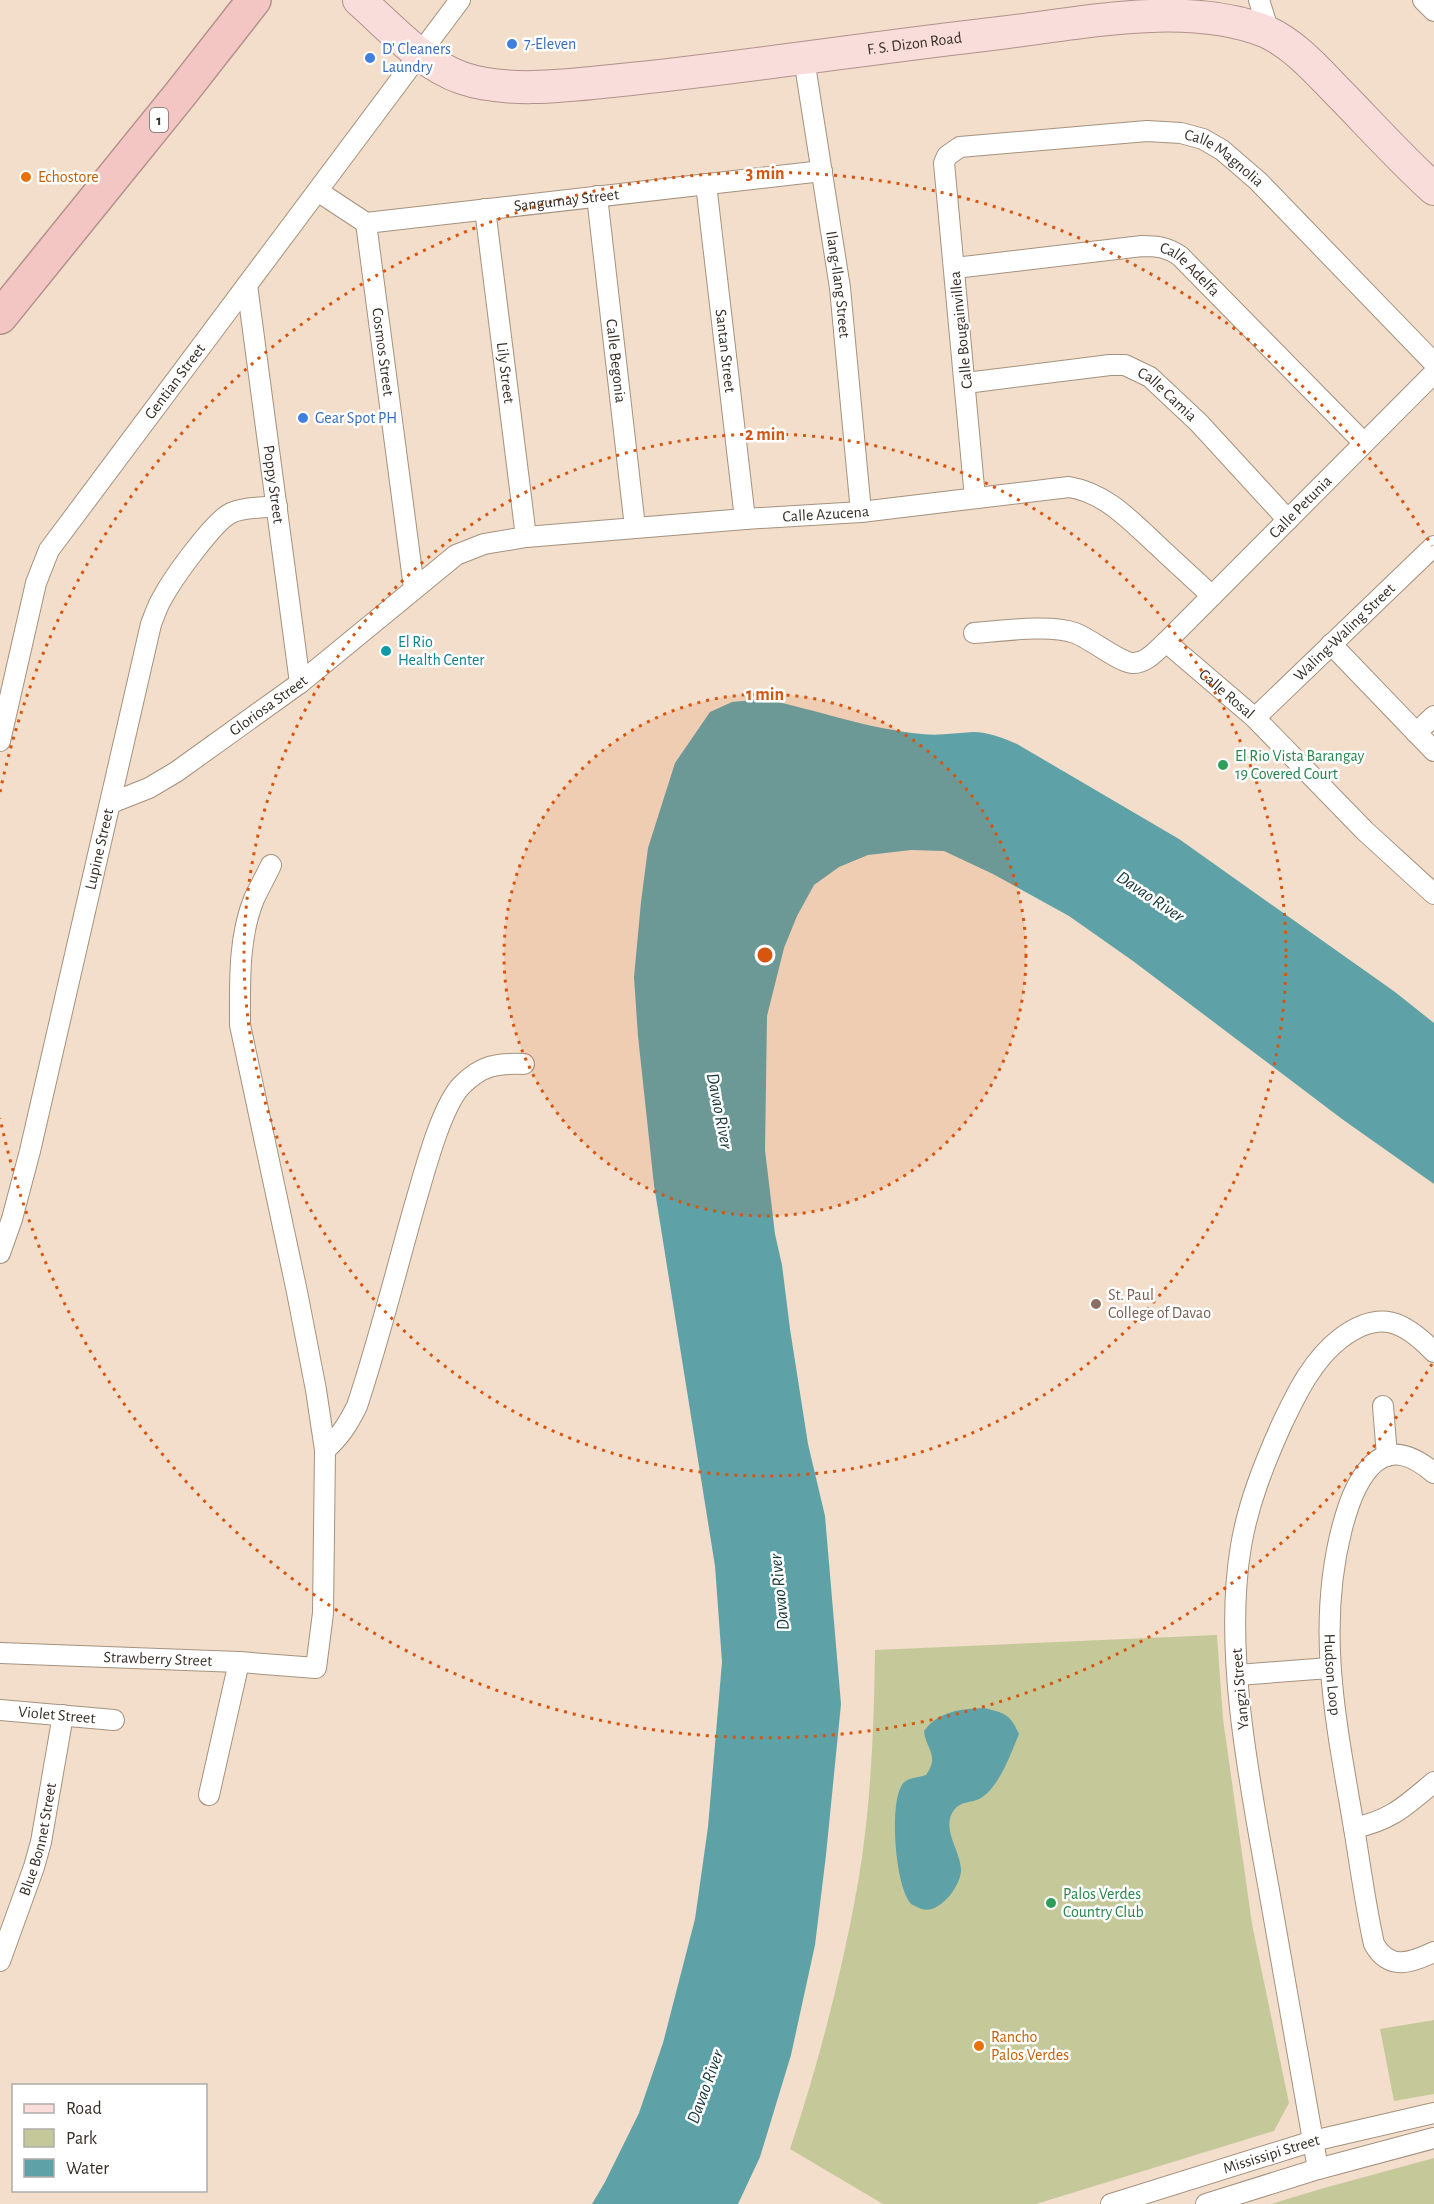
<svg xmlns="http://www.w3.org/2000/svg" width="1434" height="2204" viewBox="0 0 1434 2204" font-family="'Alegreya Sans',sans-serif">
  <style>
    .green { fill: #c5c99a }
    .water { fill: #5ea2a8 }
    .lines { fill: none; stroke-linecap: round; stroke-linejoin: round }
    .street-casing { stroke: #a4927f; stroke-width: 22 }
    .primary-casing { stroke: #b1918c; stroke-width: 34 }
    .highway-casing { stroke: #b1918c; stroke-width: 36 }
    .street { stroke: #fff; stroke-width: 20 }
    .primary { stroke: #f8dddb; stroke-width: 32 }
    .highway { stroke: #f3c6c3; stroke-width: 33 }
    .ring { fill: none; stroke: #d6550f; stroke-width: 3; stroke-dasharray: 3 6 }
    .shop-dot { fill: #3f7fe0; stroke: #fff; stroke-width: 2 }
    .food-dot { fill: #e8710a; stroke: #fff; stroke-width: 2 }
    .culture-dot { fill: #0f9aa8; stroke: #fff; stroke-width: 2 }
    .leisure-dot { fill: #2e9e5b; stroke: #fff; stroke-width: 2 }
    .education-dot { fill: #8d6e63; stroke: #fff; stroke-width: 2 }
    .labels { text-anchor: middle; dominant-baseline: central; stroke-width: 5; stroke-linejoin: round; paint-order: stroke }
    .shield { fill: #fff; stroke: #726d68; stroke-width: 1.5 }
    .shield-label { font-size: 15px; font-weight: bold; fill: #362f27 }
    .street-label { font-size: 16px; fill: #362f27; stroke: #fff }
    .shop-label { font-size: 16px; fill: #366cbe; stroke: #fff; text-anchor: start }
    .food-label { font-size: 16px; fill: #c56008; stroke: #fff; text-anchor: start }
    .culture-label { font-size: 16px; fill: #0d838f; stroke: #fff; text-anchor: start }
    .leisure-label { font-size: 16px; fill: #27864d; stroke: #fff; text-anchor: start }
    .education-label { font-size: 16px; fill: #785e54; stroke: #fff; text-anchor: start }
    .water-label { font-size: 18px; font-style: italic; fill: #143639; stroke: #fff }
    .centre { fill: #d6550f; stroke: #fff; stroke-width: 3 }
    .ring-label { font-size: 18px; text-anchor: middle; font-weight: bold; fill: #d6550f; stroke: #fff; stroke-width: 5; stroke-linejoin: round; paint-order: stroke }
  </style>
  <rect width="100%" height="100%" fill="#f2deca"/>
  <g class="green">
    <path d="M1217,1635l6,84 29,205 37,179 -15,28 -238,73h-153l-93,-55c29,-87 52,-176 68,-266 13,-76 16,-155 17,-233z"/>
    <path d="M1434,2020v74l-40,7 -14,-72z"/>
    <path d="M1434,2158v46h-163l53,-16z"/>
  </g>
  <g class="water">
    <path d="M765,699c52,11 103,30 157,35 17,2 34,-1 51,-2 15,0 30,6 44,12l162,95 216,153 39,31v161l-92,-65 -209,-158 -64,-45 -76,-42 -49,-23 -33,-1 -43,5 -29,12 -25,18 -17,31 -13,32 -17,68 -2,134 10,84 7,31 8,64 18,115 17,72 16,188 -15,151 -11,90 -24,110 -31,102 -22,47h-146l13,-22 34,-69 24,-70 32,-124 13,-92 14,-165 -7,-96 -61,-381 -16,-149 -4,-59 7,-75 7,-54 27,-85 35,-51 22,-10z"/>
    <path d="M984,1708c21,5 26,6 35,26 -8,19 -21,56 -40,65 -8,4 -18,2 -25,11 -14,19 8,42 7,61 -1,17 -24,46 -42,37 -2,-1 -6,-3 -8,-4 -16,-17 -22,-100 -9,-119 5,-8 16,-7 24,-10 14,-20 0,-25 -2,-44 15,-20 36,-22 60,-23z"/>
  </g>
  <g class="lines">
    <defs>
      <g id="street">
        <path d="M1259,0l10,32"/>
        <path d="M1423,0l11,11"/>
        <path id="s1" d="M804,59l36,229 21,224"/>
        <path id="s2" d="M706,184l39,335"/>
        <path id="s3" d="M319,192l47,31 456,-52"/>
        <path id="s4" d="M597,196l38,331"/>
        <path id="s5" d="M485,209l41,328"/>
        <path id="s6" d="M366,223l48,365"/>
        <path id="s7" d="M955,268l187,-22c15,0 25,1 38,10l184,187"/>
        <path id="s8" d="M247,285l53,398"/>
        <path id="s9" d="M966,383l144,-18h15l25,12 49,46 89,97"/>
        <path id="s10" d="M975,498l-31,-335 3,-7 13,-9 187,-16 34,2 22,6 19,11 36,31 176,182"/>
        <path id="s11" d="M974,633c28,-2 76,-9 101,0 16,6 44,29 57,30 14,1 25,-13 34,-21l268,-269"/>
        <path id="s12" d="M1166,642l89,76 110,113 69,63"/>
        <path d="M1331,644l103,107"/>
        <path id="s13" d="M1255,718l179,-172"/>
        <path d="M1416,733l18,-17"/>
        <path id="s14" d="M0,741l36,-158 13,-33 411,-550"/>
        <path id="s15" d="M111,803l38,-15 27,-16 124,-89 156,-128 28,-11 42,-7 219,-18 116,-7 208,-25c37,6 62,34 88,58 18,17 37,34 55,51"/>
        <path id="s16" d="M0,1253l12,-34 18,-68 121,-527c4,-10 7,-20 13,-29 10,-18 50,-74 67,-82 13,-6 31,-5 46,-7"/>
        <path d="M1383,1406l4,50"/>
        <path d="M325,1450c15,-13 23,-26 32,-44 22,-66 39,-135 58,-202 9,-30 26,-98 47,-119 20,-20 35,-22 62,-21"/>
        <path id="s17" d="M1434,1473c-19,-16 -42,-29 -64,-6 -15,17 -22,39 -28,61 -26,101 -6,194 11,294 7,41 12,82 21,122 15,27 37,19 60,8"/>
        <path id="s18" d="M0,1653l239,9 77,6 7,-55 2,-163 -9,-60 -19,-98 -57,-267c0,-41 -2,-87 14,-126 5,-11 12,-23 17,-34"/>
        <path d="M1238,1675l91,-7"/>
        <path id="s19" d="M0,1710l114,10"/>
        <path d="M209,1795l30,-133"/>
        <path d="M1354,1828c38,-8 51,-22 80,-46"/>
        <path id="s20" d="M0,1961l34,-94 7,-25 22,-127"/>
        <path d="M1318,2169c-16,-93 -32,-186 -49,-279 -19,-105 -46,-239 -28,-344 7,-42 23,-82 40,-120 15,-32 32,-67 60,-88 39,-29 63,-17 93,14"/>
        <path id="s21" d="M1111,2204l202,-63 121,-28"/>
        <path d="M1206,2204l112,-35 116,-31"/>
      </g>
      <g id="primary">
        <path id="s22" d="M359,0c31,27 63,64 103,78 50,17 116,6 169,1 124,-13 246,-32 369,-46 84,-10 188,-33 267,-1 30,14 53,42 76,65 30,31 59,63 91,92"/>
      </g>
      <path id="highway" d="M0,317l182,-225 72,-92"/>
    </defs>
    <use href="#street" class="street-casing"/>
    <use href="#primary" class="primary-casing"/>
    <use href="#highway" class="highway-casing"/>
    <use href="#street" class="street"/>
    <use href="#primary" class="primary"/>
    <use href="#highway" class="highway"/>
  </g>
  <circle cx="765" cy="955" r="261" fill="#d6550f" fill-opacity=".12"/>
  <g class="ring">
    <circle cx="765" cy="955" r="261"/>
    <circle cx="765" cy="955" r="521"/>
    <path d="M1432 1364A782 782 0 0 1 0 1118M0 792A782 782 0 0 1 1432 546"/>
  </g>
  <g class="shop-dot">
    <circle cx="512" cy="44" r="6"/>
    <circle cx="370" cy="58" r="6"/>
    <circle cx="303" cy="418" r="6"/>
  </g>
  <g class="food-dot">
    <circle cx="26" cy="177" r="6"/>
    <circle cx="979" cy="2046" r="6"/>
  </g>
  <circle class="culture-dot" cx="386" cy="651" r="6"/>
  <g class="leisure-dot">
    <circle cx="1223" cy="765" r="6"/>
    <circle cx="1051" cy="1903" r="6"/>
  </g>
  <circle class="education-dot" cx="1096" cy="1304" r="6"/>
  <g class="labels">
    <rect class="shield" x="150" y="108" width="18" height="24" rx="4.5"/>
    <g class="shield-label">
      <text x="159" y="120">1</text>
    </g>
    <g class="street-label">
      <text stroke="none"><textPath href="#s22" startOffset="586">F. S. Dizon Road</textPath></text>
      <text stroke="none"><textPath href="#s10" startOffset="632">Calle Magnolia</textPath></text>
      <text stroke="none"><textPath href="#s3" startOffset="258">Sangumay Street</textPath></text>
      <text stroke="none"><textPath href="#s7" startOffset="244">Calle Adelfa</textPath></text>
      <text stroke="none"><textPath href="#s1" startOffset="228">Ilang-Ilang Street</textPath></text>
      <text transform="translate(961 330) rotate(-96)">Calle Bougainvillea</text>
      <text stroke="none"><textPath href="#s2" startOffset="168">Santan Street</textPath></text>
      <text stroke="none"><textPath href="#s6" startOffset="130">Cosmos Street</textPath></text>
      <text stroke="none"><textPath href="#s4" startOffset="166">Calle Begonia</textPath></text>
      <text stroke="none"><textPath href="#s5" startOffset="165">Lily Street</textPath></text>
      <text stroke="none"><textPath href="#s14" startOffset="408">Gentian Street</textPath></text>
      <text stroke="none"><textPath href="#s9" startOffset="212">Calle Camia</textPath></text>
      <text stroke="none"><textPath href="#s8" startOffset="201">Poppy Street</textPath></text>
      <text stroke="none"><textPath href="#s11" startOffset="398">Calle Petunia</textPath></text>
      <text stroke="none"><textPath href="#s15" startOffset="800">Calle Azucena</textPath></text>
      <text stroke="none"><textPath href="#s13" startOffset="124">Waling-Waling Street</textPath></text>
      <text stroke="none"><textPath href="#s12" startOffset="80">Calle Rosal</textPath></text>
      <text stroke="none"><textPath href="#s15" startOffset="186">Gloriosa Street</textPath></text>
      <text stroke="none"><textPath href="#s16" startOffset="416">Lupine Street</textPath></text>
      <text stroke="none"><textPath href="#s18" startOffset="158">Strawberry Street</textPath></text>
      <text stroke="none"><textPath href="#s17" startOffset="288">Hudson Loop</textPath></text>
      <text transform="translate(1240 1689) rotate(-95)">Yangzi Street</text>
      <text stroke="none"><textPath href="#s19" startOffset="57">Violet Street</textPath></text>
      <text stroke="none"><textPath href="#s20" startOffset="128">Blue Bonnet Street</textPath></text>
      <text stroke="none"><textPath href="#s21" startOffset="168">Mississipi Street</textPath></text>
    </g>
    <g class="shop-label">
      <text x="524" y="44">7-Eleven</text>
      <text x="382" y="49">D' Cleaners<tspan x="382" dy="18">Laundry</tspan></text>
      <text x="315" y="418">Gear Spot PH</text>
    </g>
    <g class="food-label">
      <text x="38" y="177">Echostore</text>
      <text x="991" y="2037">Rancho<tspan x="991" dy="18">Palos Verdes</tspan></text>
    </g>
    <g class="culture-label">
      <text x="398" y="642">El Rio<tspan x="398" dy="18">Health Center</tspan></text>
    </g>
    <g class="leisure-label">
      <text x="1235" y="756">El Rio Vista Barangay<tspan x="1235" dy="18">19 Covered Court</tspan></text>
      <text x="1063" y="1894">Palos Verdes<tspan x="1063" dy="18">Country Club</tspan></text>
    </g>
    <g class="education-label">
      <text x="1108" y="1295">St. Paul<tspan x="1108" dy="18">College of Davao</tspan></text>
    </g>
    <g class="water-label">
      <text transform="translate(1150 897) rotate(34)">Davao River</text>
      <text transform="translate(719 1111) rotate(79)">Davao River</text>
      <text transform="translate(780 1592) rotate(-96)">Davao River</text>
      <text transform="translate(706 2087) rotate(-70)">Davao River</text>
    </g>
  </g>
  <circle cx="765" cy="955" r="9" class="centre"/>
  <g class="ring-label">
    <text x="765" y="179">3 min</text>
    <text x="765" y="440">2 min</text>
    <text x="765" y="700">1 min</text>
  </g>
  <rect x="12" y="2084" width="195" height="108" fill="#ffffff" stroke="#afaca9" stroke-width="1.5"/>
  <rect x="24" y="2104" width="30" height="9" fill="#f8dddb" stroke="#afaca9" stroke-width="1.5"/>
  <text x="66" y="2114" font-size="18" fill="#362f27">Road</text>
  <rect x="24" y="2129" width="30" height="18" fill="#c5c99a" stroke="#afaca9" stroke-width="1.5"/>
  <text x="66" y="2144" font-size="18" fill="#362f27">Park</text>
  <rect x="24" y="2159" width="30" height="18" fill="#5ea2a8" stroke="#afaca9" stroke-width="1.5"/>
  <text x="66" y="2174" font-size="18" fill="#362f27">Water</text>
</svg>
